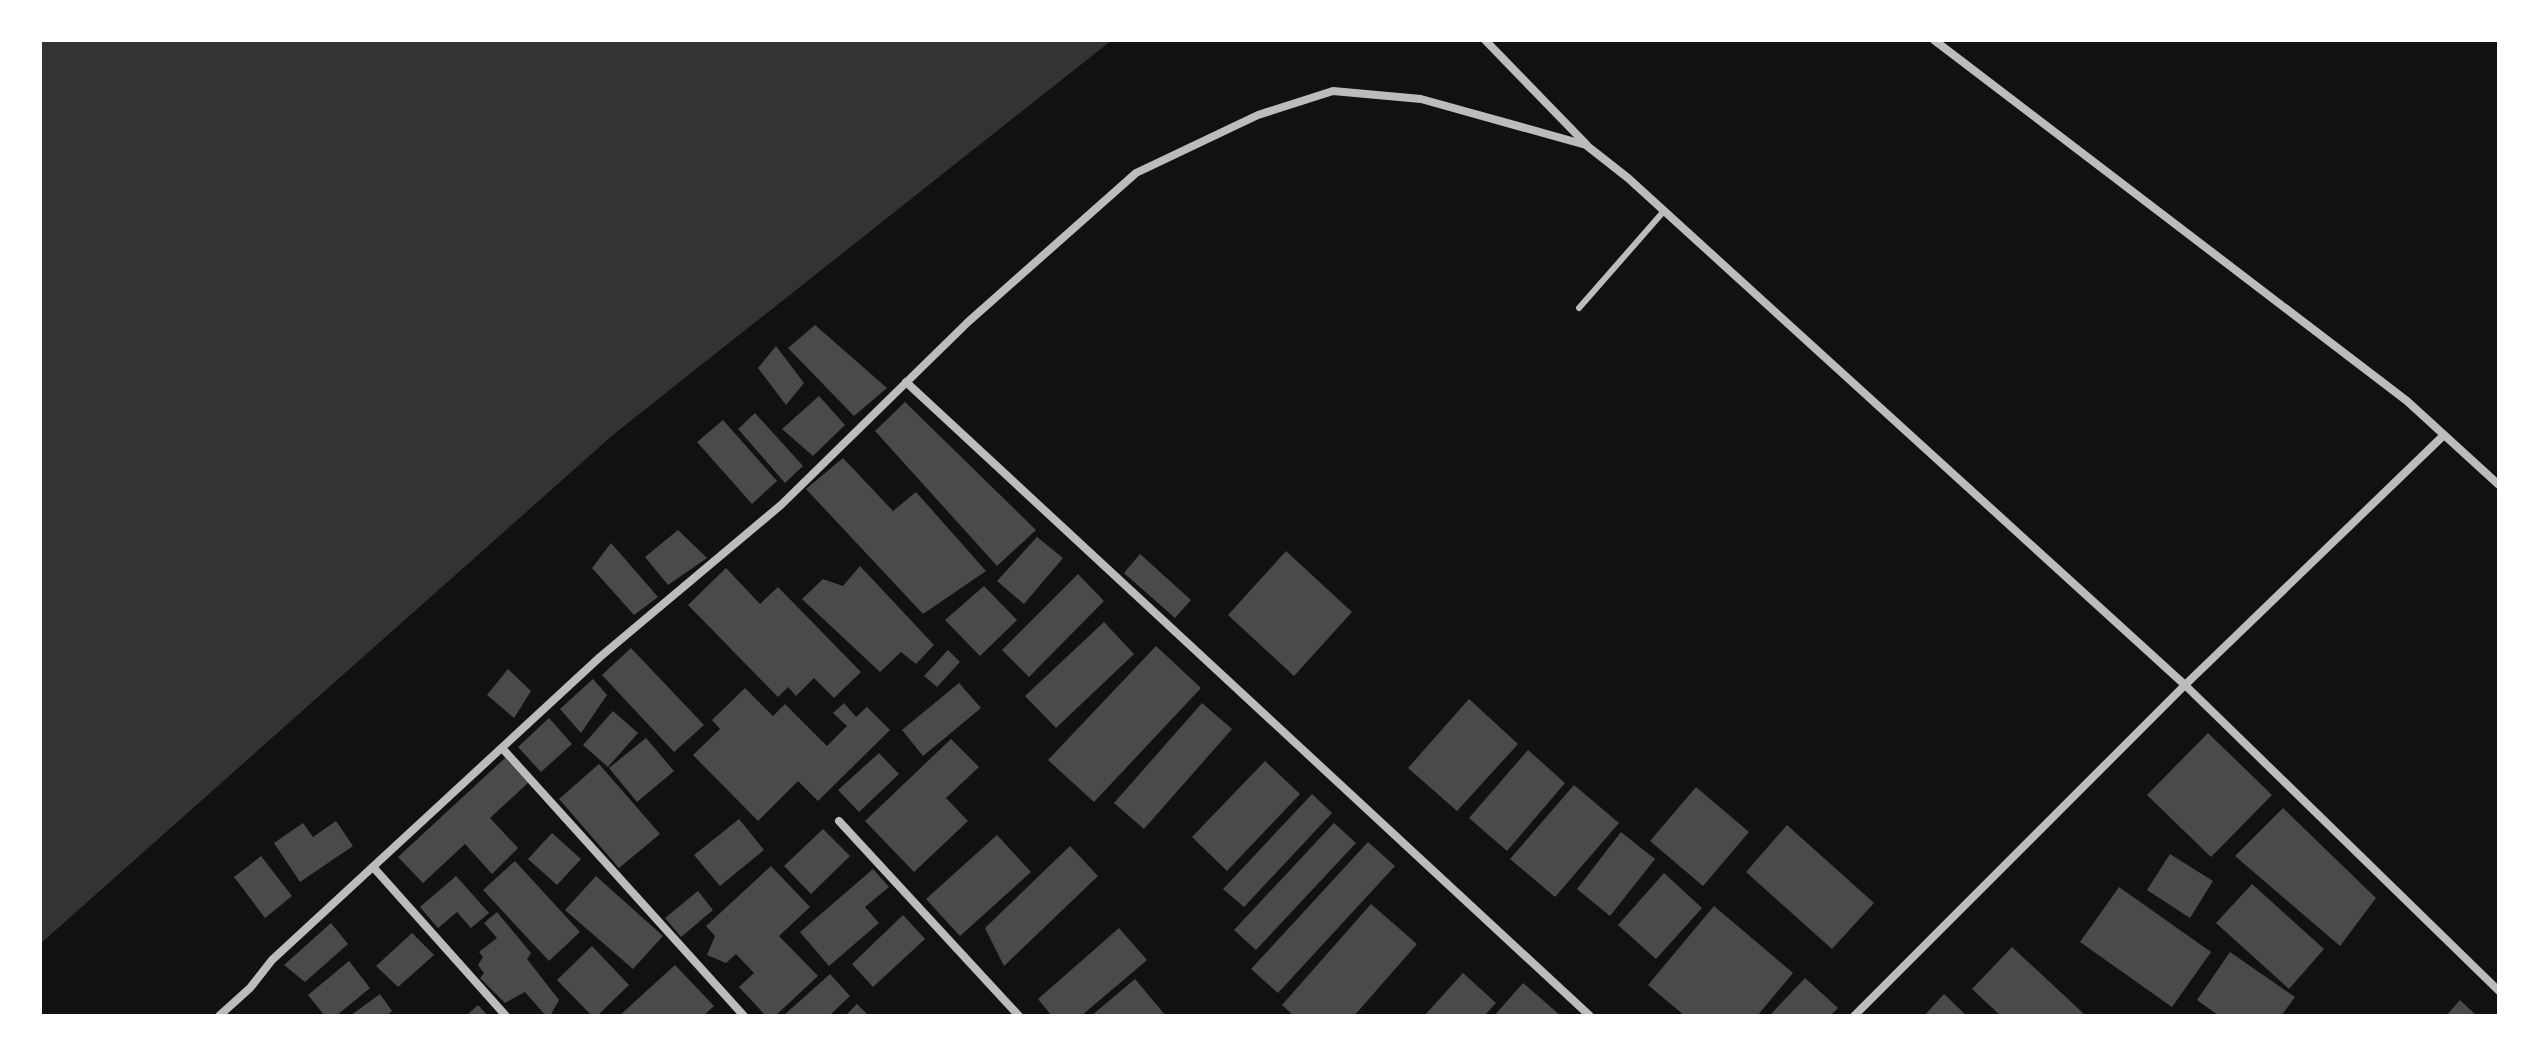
<svg xmlns="http://www.w3.org/2000/svg" width="2539" height="1056" viewBox="0 0 2539 1056" font-family="Manrope,sans-serif">
  <style>
    .water { fill: #333 }
    .building { fill: #4a4a4a }
    .lines { fill: none; stroke-linecap: round; stroke-linejoin: round }
    .service { stroke: #bcbcbc; stroke-width: 6 }
    .minor { stroke: #bcbcbc; stroke-width: 8 }
  </style>
  <rect width="100%" height="100%" fill="#111"/>
  <path class="water" d="M40,40h1072l-498,394 -574,510z"/>
  <g class="building">
    <path d="M815,325l72,63 -33,28 -66,-68z"/>
    <path d="M776,346l28,37 -18,22 -28,-37z"/>
    <path d="M819,396l26,29 -32,31 -31,-27z"/>
    <path d="M905,402l131,128 -39,36 -122,-135z"/>
    <path d="M755,413l48,53 -18,17 -47,-54z"/>
    <path d="M723,420l54,61 -25,23 -55,-62z"/>
    <path d="M843,458l50,53 23,-19 70,79 -63,43 -117,-125z"/>
    <path d="M678,530l29,28 -39,27 -23,-28z"/>
    <path d="M1037,537l26,21 -39,46 -27,-23z"/>
    <path d="M611,543l47,54 -24,18 -42,-47z"/>
    <path d="M1286,551l66,61 -58,64 -66,-61z"/>
    <path d="M1140,554l51,46 -16,18 -51,-45z"/>
    <path d="M860,566l74,79 -18,19 -15,-12 -21,20 -78,-73 21,-20 20,7z"/>
    <path d="M726,568l34,36 18,-17 83,85 -27,26 -20,-20 -18,18 -8,-9 -10,10 -90,-92z"/>
    <path d="M1078,574l26,27 -75,76 -27,-27z"/>
    <path d="M984,586l33,34 -37,36 -35,-36z"/>
    <path d="M1104,622l30,32 -78,74 -31,-32z"/>
    <path d="M1156,646l45,42 -107,114 -46,-42z"/>
    <path d="M631,648l73,77 -30,27 -72,-77z"/>
    <path d="M948,650l12,12 -23,25 -13,-11z"/>
    <path d="M508,669l23,22 -17,27 -27,-23z"/>
    <path d="M593,679l14,16 -26,38 -21,-24z"/>
    <path d="M959,683l22,25 -58,48 -21,-26z"/>
    <path d="M745,688l28,28 12,-12 42,42 20,-20 -14,-13 11,-10 12,14 11,-10 23,23 -72,71 -20,-20 -40,40 -65,-66 27,-26 -8,-9z"/>
    <path d="M1469,699l49,45 -61,67 -49,-43z"/>
    <path d="M1202,703l30,26 -88,100 -30,-26z"/>
    <path d="M613,711l25,22 -30,34 -25,-22z"/>
    <path d="M549,718l23,26 -31,28 -23,-25z"/>
    <path d="M2208,733l64,62 -61,62 -64,-62z"/>
    <path d="M646,738l28,33 -37,31 -28,-34z"/>
    <path d="M951,739l28,28 -33,31 22,23 -54,51 -49,-51z"/>
    <path d="M1528,750l37,33 -58,68 -38,-33z"/>
    <path d="M879,753l20,21 -40,38 -21,-22z"/>
    <path d="M505,758l23,25 -38,35 28,30 -26,26 -27,-30 -42,39 -25,-26z"/>
    <path d="M1265,761l35,33 -73,77 -35,-34z"/>
    <path d="M599,764l61,70 -41,34 -60,-69z"/>
    <path d="M1574,785l45,38 -64,74 -45,-38z"/>
    <path d="M1696,787l53,45 -46,54 -53,-45z"/>
    <path d="M1312,794l20,19 -88,94 -21,-18z"/>
    <path d="M2283,808l93,90 -36,48 -105,-90z"/>
    <path d="M739,819l25,31 -44,36 -26,-31z"/>
    <path d="M336,821l17,25 -53,36 -26,-39 29,-20 10,14z"/>
    <path d="M1334,823l22,20 -100,107 -22,-20z"/>
    <path d="M1787,825l87,78 -42,46 -86,-77z"/>
    <path d="M823,829l27,27 -39,38 -27,-28z"/>
    <path d="M1621,832l34,27 -45,57 -33,-27z"/>
    <path d="M552,833l29,26 -24,26 -29,-26z"/>
    <path d="M997,835l34,37 -71,64 -34,-37z"/>
    <path d="M1368,842l27,24 -117,127 -27,-24z"/>
    <path d="M1070,846l28,30 -94,90 -19,-38z"/>
    <path d="M2170,854l43,27 -23,37 -43,-28z"/>
    <path d="M261,856l31,40 -27,22 -31,-41z"/>
    <path d="M515,861l65,71 -31,29 -66,-71z"/>
    <path d="M771,866l39,41 -31,29 39,40 -43,40h-9l-27,-29 15,-14 -18,-19 -10,9 -19,-8 8,-19 -9,-10z"/>
    <path d="M873,869l16,18 -24,20 14,16 -50,43 -29,-34z"/>
    <path d="M1664,873l38,35 -46,51 -38,-34z"/>
    <path d="M456,876l33,37 -18,15 -14,-16 -19,16 -18,-21z"/>
    <path d="M596,876l67,60 -30,33 -68,-59z"/>
    <path d="M2252,884l72,65 -35,40 -73,-66z"/>
    <path d="M2119,887l92,65 -39,55 -92,-65z"/>
    <path d="M698,891l15,19 -32,27 -16,-19z"/>
    <path d="M1371,904l46,40 -63,72h-60l-12,-11z"/>
    <path d="M1714,906l79,67 -36,43h-72l-37,-31z"/>
    <path d="M497,912l34,41 -4,6 32,41 -9,16h-4l-21,-24 -20,11 -25,-25 4,-5 -6,-8 5,-8 -4,-5 18,-14 -13,-15z"/>
    <path d="M903,915l22,24 -52,48 -21,-23z"/>
    <path d="M331,923l17,21 -43,38 -21,-17z"/>
    <path d="M1119,928l28,32 -66,56h-29l-14,-17z"/>
    <path d="M412,933l22,22 -36,32 -22,-21z"/>
    <path d="M592,946l37,39 -32,31h-5l-35,-36z"/>
    <path d="M2012,947l71,66 -3,3h-79l-29,-27z"/>
    <path d="M2230,952l65,45 -14,19h-62l-22,-16z"/>
    <path d="M349,961l21,27 -34,28h-11l-17,-21z"/>
    <path d="M675,965l39,41 -11,10h-84z"/>
    <path d="M1463,973l33,30 -12,13h-60z"/>
    <path d="M830,974l20,22 -21,20h-46z"/>
    <path d="M1805,978l33,30 -8,8h-61z"/>
    <path d="M1135,979l31,37h-75z"/>
    <path d="M1523,983l38,33h-67z"/>
    <path d="M380,994l12,17 -6,5h-36z"/>
    <path d="M1944,994l23,22h-43z"/>
    <path d="M2460,1000l17,16h-31z"/>
    <path d="M857,1004l12,12h-24z"/>
    <path d="M478,1005l10,11h-22z"/>
  </g>
  <g class="lines">
    <path class="service" d="M1579,308l85,-97"/>
    <g class="minor">
      <path d="M1485,40l101,104"/>
      <path d="M1934,40l473,361 92,84"/>
      <path d="M906,382l684,634"/>
      <path d="M502,748l242,268"/>
      <path d="M839,821l180,195"/>
      <path d="M374,868l132,148"/>
      <path d="M219,1016l31,-28 22,-28 328,-303 181,-152 187,-183 168,-149 122,-58 75,-24 88,8 165,46 42,33 557,507 314,306"/>
      <path d="M1854,1016l331,-331 259,-250"/>
    </g>
  </g>
  <rect width="2539" height="1056" fill="none" stroke="#ffffff" stroke-width="84"/>
</svg>
